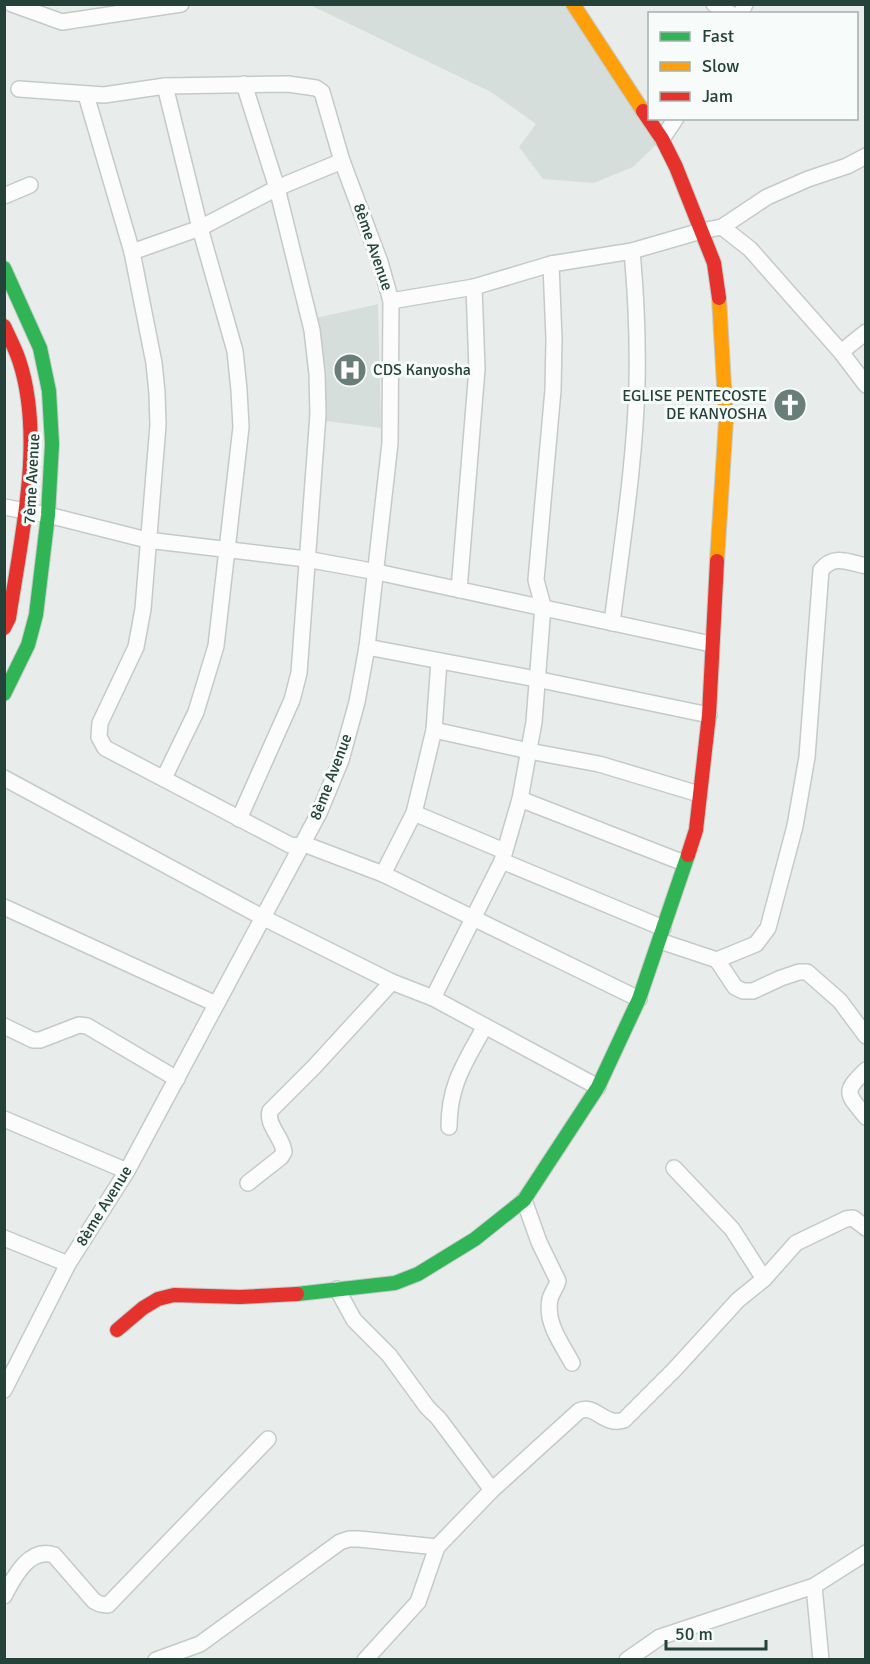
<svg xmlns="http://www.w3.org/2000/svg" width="870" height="1664" viewBox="0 0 870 1664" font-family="Signika,sans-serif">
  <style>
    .built { fill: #d6dedb }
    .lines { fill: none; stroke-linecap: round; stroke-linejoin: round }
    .street-casing { stroke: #c5cac8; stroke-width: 18 }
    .fast-casing { stroke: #c3cbc8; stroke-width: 16 }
    .slow-casing { stroke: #c3cbc8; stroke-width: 16 }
    .jam-casing { stroke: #c3cbc8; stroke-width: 16 }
    .street { stroke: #fcfcfc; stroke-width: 15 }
    .fast { stroke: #30b455; stroke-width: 14 }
    .slow { stroke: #ff9f0a; stroke-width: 14 }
    .jam { stroke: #e5322d; stroke-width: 14 }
    .labels { text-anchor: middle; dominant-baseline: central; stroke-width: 6; stroke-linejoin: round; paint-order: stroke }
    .street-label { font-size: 16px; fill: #24423a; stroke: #f7fbf9 }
    .poi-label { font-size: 16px; fill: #24423a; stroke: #f7fbf9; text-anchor: start }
  </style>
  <rect width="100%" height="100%" fill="#e8edeb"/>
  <g class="built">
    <path d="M310,5h259l92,135 -28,27 -39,16 -51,-4 -24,-32 17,-23 -45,-32z"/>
    <path d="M378,304l3,124 -55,-7 -10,-103z"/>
  </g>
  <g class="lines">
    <defs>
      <g id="street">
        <path d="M12,4l50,18 119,-18"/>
        <path d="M714,4l17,10"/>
        <path d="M741,14l4,-10"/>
        <path d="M86,95l46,157 22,111 3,30 1,32 -15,184 -7,38 -36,76 -1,14 6,11 185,97 7,1 7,-2 79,30 256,125"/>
        <path d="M662,139l14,-21"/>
        <path d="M4,196l26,-11"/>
        <path d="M722,227l28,22 91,103 25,33"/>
        <path d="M132,252l68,-24 77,-40 65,-27"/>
        <path d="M391,301l83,-14 77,-23 81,-13 69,-20 21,-4 45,-30 41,-18 39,-13 19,-10"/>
        <path d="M841,352l25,-20"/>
        <path d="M4,507l44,8 99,25 159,19 71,13 334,72"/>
        <path d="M459,590l18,-221 -3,-82"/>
        <path d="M612,623c10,-80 23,-160 25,-240 1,-45 -1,-88 -5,-132"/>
        <path d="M367,647l169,32 173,36"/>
        <path d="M434,730l95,21 70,13 100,30"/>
        <path d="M4,778l260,140 128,64 41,16 165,89"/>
        <path d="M164,778l32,-66 20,-66 25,-219 -2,-37 -4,-39 -35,-123 -35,-142"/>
        <path d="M520,799l164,64"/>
        <path d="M414,813l90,38"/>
        <path d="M239,819l53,-119 7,-27 19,-259 -1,-40 -5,-44 -35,-142 -33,-104"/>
        <path d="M502,861l161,67"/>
        <path d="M383,874l31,-61 20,-83 5,-69"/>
        <path d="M4,907l212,97"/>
        <path d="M660,941l57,19 39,-16 12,-16 27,-102 12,-69 14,-187c13,-16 27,-8 45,-4"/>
        <path d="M717,960l18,27 8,4h10l28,-13 18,-6h8l33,29 26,35"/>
        <path d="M433,998l69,-137 18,-62 14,-77 9,-116 -7,-26 17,-190 1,-51 -3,-75"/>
        <path d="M4,1026l29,14h7l39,-15 8,1 90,53"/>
        <path d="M866,1070c-24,23 -19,23 0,47"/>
        <path d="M4,1119l123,52"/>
        <path d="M449,1127c0,-43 16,-64 36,-101"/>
        <path d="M674,1168l58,61 32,50"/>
        <path d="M248,1183l33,-26 3,-5c-1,-14 -18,-27 -14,-41l44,-44 78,-85"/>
        <path d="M524,1200l15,42 19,39c-2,7 -6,11 -8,18 -5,24 12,45 22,64"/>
        <path d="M4,1238l64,26"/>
        <path d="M337,1289l17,31 35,35 38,52 12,12 53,71"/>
        <path d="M4,1390l64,-126 59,-93 192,-358 22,-53 16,-58 10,-55 23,-204 1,-142 -11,-39 -38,-101 -20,-69 -6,-4 -28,-4 -123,2 -61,9 -85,-6"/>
        <path d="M814,1586l7,74"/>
        <path d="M4,1596c10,-19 25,-49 50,-41l40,46 6,3 8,1 160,-166"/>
        <path d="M156,1660l44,-16 140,-102 9,-3h10l78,8 55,-57 87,-79c16,-8 25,16 45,9l51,-51 63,-69 26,-21 32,-36 50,-24 7,-1 13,10"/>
        <path d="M365,1660l53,-58 19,-55"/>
        <path d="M627,1660l33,-23 154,-51 52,-33"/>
      </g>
      <g id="fast">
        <path d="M4,268l36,80 9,43 3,53 -4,71 -12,100 -8,30 -24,49"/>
        <path d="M297,1294l98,-11 23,-9 57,-35 49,-39 74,-113 41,-88 49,-144"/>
      </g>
      <g id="slow">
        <path d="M573,4l70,107"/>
        <path d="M717,561l9,-141 -7,-122"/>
      </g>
      <g id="jam">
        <path d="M643,111l19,28 14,28 38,96 5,35"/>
        <path d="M4,326c5,11 11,22 15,34 26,78 2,178 -10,258l-5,10"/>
        <path d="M688,855l8,-25 13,-115 8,-154"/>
        <path d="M117,1330l26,-22 15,-9 16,-4 66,2 57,-3"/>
      </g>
    </defs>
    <use href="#street" class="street-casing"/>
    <use href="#fast" class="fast-casing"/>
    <use href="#slow" class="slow-casing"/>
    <use href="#jam" class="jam-casing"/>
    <use href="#street" class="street"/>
    <use href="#fast" class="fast"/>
    <use href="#slow" class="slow"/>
    <use href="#jam" class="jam"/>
  </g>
  <defs>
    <symbol id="hospital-disc" viewBox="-11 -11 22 22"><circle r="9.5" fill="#697e78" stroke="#f7fbf9"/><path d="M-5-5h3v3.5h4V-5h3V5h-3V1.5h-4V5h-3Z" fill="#fff"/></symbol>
    <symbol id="church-disc" viewBox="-11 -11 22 22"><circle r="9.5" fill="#697e78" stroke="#f7fbf9"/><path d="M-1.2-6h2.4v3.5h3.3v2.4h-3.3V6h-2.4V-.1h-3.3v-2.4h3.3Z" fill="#fff"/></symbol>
  </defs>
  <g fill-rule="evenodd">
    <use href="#hospital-disc" x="331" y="351" width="38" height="38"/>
    <use href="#church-disc" x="771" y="386" width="38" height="38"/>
  </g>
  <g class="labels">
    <g class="street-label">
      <text transform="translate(373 247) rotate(71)">8ème Avenue</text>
      <text transform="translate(32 479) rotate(-87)">7ème Avenue</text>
      <text transform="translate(331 777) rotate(-69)">8ème Avenue</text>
      <text transform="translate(104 1206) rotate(-58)">8ème Avenue</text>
    </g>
    <g class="poi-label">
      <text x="373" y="370">CDS Kanyosha</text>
      <text x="767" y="396" text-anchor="end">EGLISE PENTECOSTE<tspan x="767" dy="18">DE KANYOSHA</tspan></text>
    </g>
  </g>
  <rect width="870" height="1664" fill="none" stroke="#24423a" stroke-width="12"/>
  <rect x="648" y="12" width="210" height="108" fill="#f7fbf9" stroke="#a3b1ad" stroke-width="1.5"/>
  <rect x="660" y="32" width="30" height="9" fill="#30b455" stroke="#a3b1ad" stroke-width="1.5"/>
  <text x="702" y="42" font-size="18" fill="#24423a">Fast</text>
  <rect x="660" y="62" width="30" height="9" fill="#ff9f0a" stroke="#a3b1ad" stroke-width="1.5"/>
  <text x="702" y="72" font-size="18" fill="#24423a">Slow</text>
  <rect x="660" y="92" width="30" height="9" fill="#e5322d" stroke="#a3b1ad" stroke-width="1.5"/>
  <text x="702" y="102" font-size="18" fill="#24423a">Jam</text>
  <path d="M666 1640v9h100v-9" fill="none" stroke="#24423a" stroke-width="3"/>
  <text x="675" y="1640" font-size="18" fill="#24423a" stroke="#f7fbf9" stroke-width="4.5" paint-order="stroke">50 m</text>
</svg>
